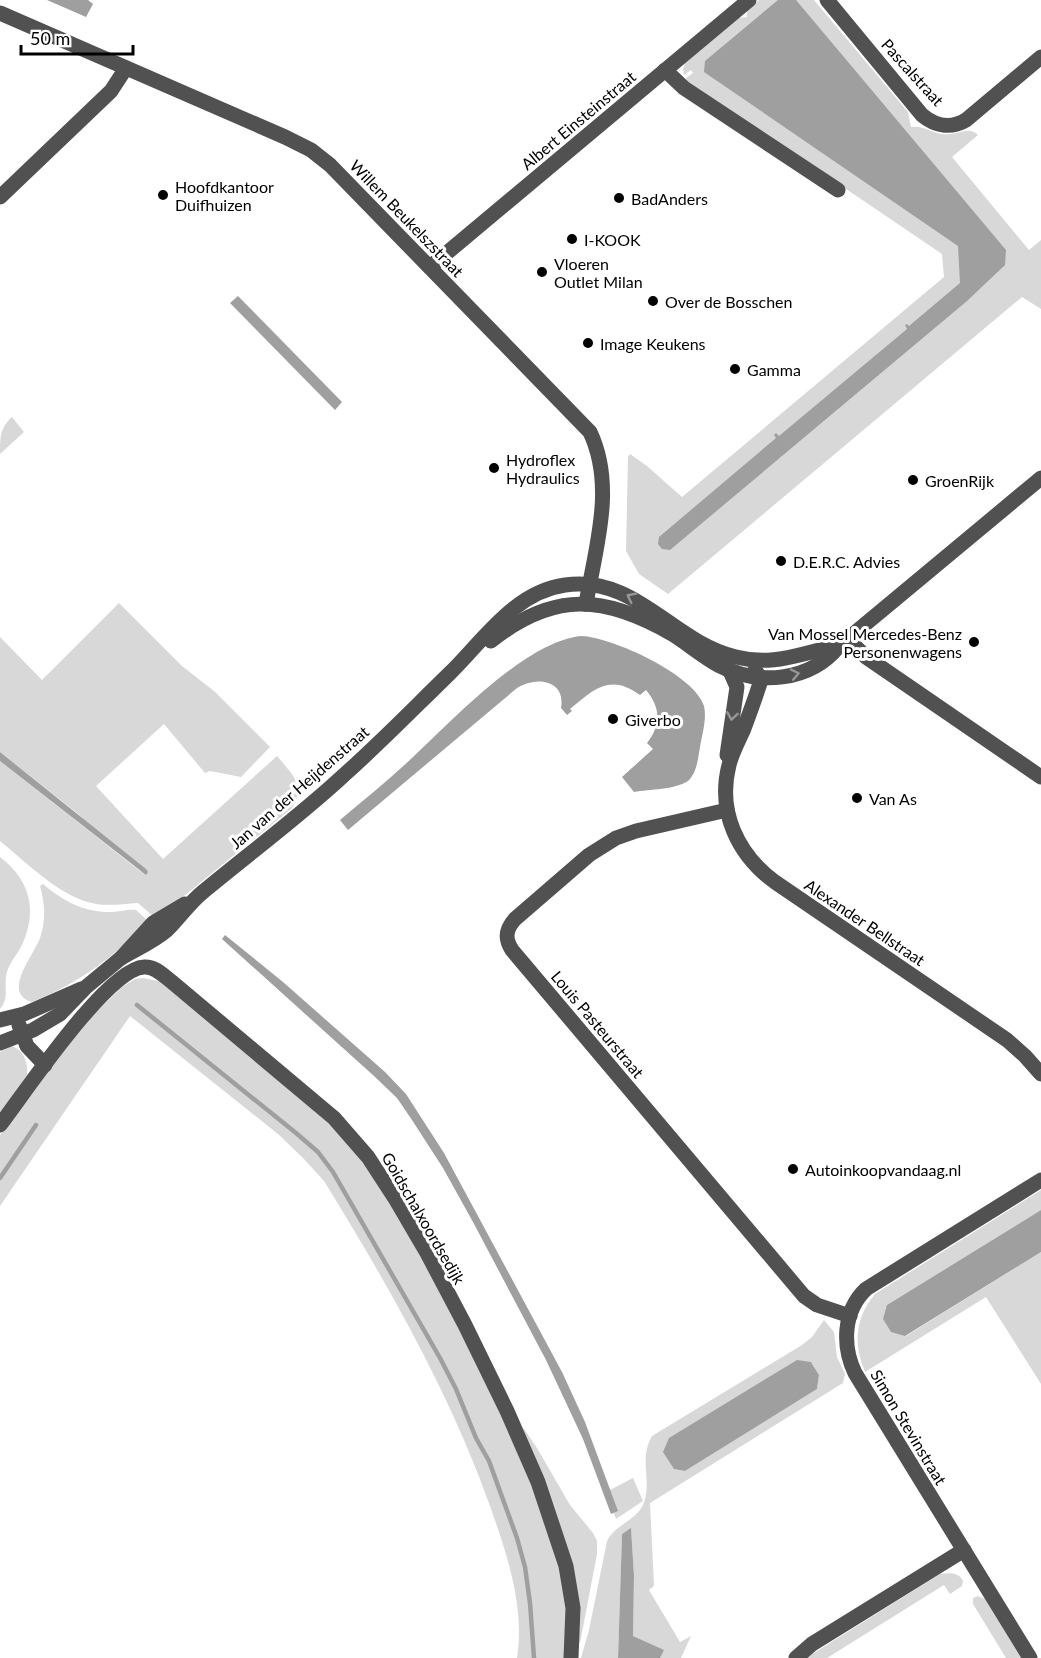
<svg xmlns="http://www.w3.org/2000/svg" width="1041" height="1658" viewBox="0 0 1041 1658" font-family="Lato,sans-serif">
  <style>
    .green { fill: #d8d8d8; fill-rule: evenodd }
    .water { fill: #9f9f9f }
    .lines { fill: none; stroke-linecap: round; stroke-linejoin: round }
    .stream { stroke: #9f9f9f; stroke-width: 4.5 }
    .minor { stroke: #515151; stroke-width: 15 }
    .oneway { stroke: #979797 }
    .poi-dot { fill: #000; stroke: #fff; stroke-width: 2 }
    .labels { text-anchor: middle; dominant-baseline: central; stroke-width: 6; stroke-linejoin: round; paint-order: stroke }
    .street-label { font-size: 16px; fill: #000; stroke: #fff }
    .poi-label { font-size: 16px; fill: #000; stroke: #fff; text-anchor: start }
  </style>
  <rect width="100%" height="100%" fill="#fff"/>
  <g class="green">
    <path d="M759,0h55l94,112 3,15c16,-2 22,9 38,7 11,0 20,-8 29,1l-26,22 77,93 12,-10v69l-19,-12 -354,297 -29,-20 -13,-23 2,-94 2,-3 17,12 35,31 262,-220 -2,-23 -255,-173 -1,-3 7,-5 -2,-3 -7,5 -1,-6 2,-6 52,-45 10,-1v-7z"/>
    <path d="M12,417l12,15 -24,22c0,-17 0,-26 12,-37z"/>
    <path d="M119,603l63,63 32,25 56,56 -29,30 -31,-6 -5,2 -41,-49 -68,62 67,73 114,-103c15,18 29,29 15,52l-113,92 -25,17 -16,-14c-14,1 -28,3 -42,1 -35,-6 -69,-41 -96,-63v-80l145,114 -68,-62 -77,-61v-115l42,43z"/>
    <path d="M0,857c30,23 38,53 22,88 -4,8 -11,16 -14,24 -6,15 3,28 -8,40z"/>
    <path d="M43,884c20,17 42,29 69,28 8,0 16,-3 24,-2l12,11c-33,36 -71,63 -116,81 -31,-9 2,-47 8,-64 6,-17 5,-35 0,-52z"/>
    <path d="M143,978l16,3 13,9 142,118 37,37 49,73 81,152 51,113 29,85 6,44 -2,46h-48c8,-51 -10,-104 -27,-152 -41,-115 -102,-221 -166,-325l-21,-23 -25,-24 -148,-118 -130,190v-71l80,-107 42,-41 13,-8z"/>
    <path d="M12,1046c12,4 16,17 15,29l-27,40v-63z"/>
    <path d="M1041,1190v20l-154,95 19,31 135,-84v132l-55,-87 -121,75c-12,-28 -10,-54 10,-78z"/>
    <path d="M824,1320l10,12 3,25 8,17 -2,9 -193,120 4,83 -5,4 31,52 11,-6 -10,22h-21l3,-8 -30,-14 1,-60 -3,-47 -9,5 -4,124h-37l8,-28 18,-89c8,-16 28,-20 36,-36 10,-23 -5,-45 9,-69l150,-91 10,-8zM812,1363l7,12 -2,14 -132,82 -11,-2z"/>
    <path d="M524,1429l13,19 33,57 23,28 4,8v13l-17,89 -1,-1 -7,-76 -18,-59 -32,-77z"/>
    <path d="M633,1478l10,23 -27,18 -10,-27z"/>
    <path d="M940,1574c8,-1 19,-2 23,7l-1,5 -12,8 -6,-9 -117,73h-21z"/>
    <path d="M978,1596l7,3 36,59h-15l-33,-54v-6z"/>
  </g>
  <g class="water">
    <path d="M47,0h41l5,4 -7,13z"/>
    <path d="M778,0h18l210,250 -1,15 -38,36 -297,249 -8,-1 -4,-5 1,-7 117,-99 -2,-3 2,-2 3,3 128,-107 -2,-4 2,-1 2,2 51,-43 -2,-37 -254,-174 1,-11z"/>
    <path d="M238,296l104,106 -7,8 -105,-107z"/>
    <path d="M581,636c31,1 114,39 123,70 3,13 -2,29 -4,41 -2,11 -3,26 -12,34 -14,9 -38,8 -54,11l-12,-15 31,-28 -6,-6c14,-18 14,-35 -1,-53l-6,5c-30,-22 -46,-6 -70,14l2,2 -5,4 -6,-7c5,-28 -25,-32 -44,-20l-169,142 -8,-10c25,-21 50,-41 73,-63 41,-38 112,-115 168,-121z"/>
    <path d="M0,752l146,117 2,3 -2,3 -146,-114z"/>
    <path d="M225,935l58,47 102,90 21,22 38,59 118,219 23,50 33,89 -7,3 -28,-75 -37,-79 -73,-138 -30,-54 -31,-48 -15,-22 -23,-22 -152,-137z"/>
    <path d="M1041,1210v42l-136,84 -14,-4 -8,-13 4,-14z"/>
    <path d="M797,1360l14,2 8,13 -2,14 -132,82 -11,-2 -11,-17 6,-14z"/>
    <path d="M631,1528l3,48 -1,60 31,14 -4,8h-42l4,-124z"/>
  </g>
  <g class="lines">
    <g class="stream">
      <path d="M137,1005l159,128 22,19 15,20 107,186 16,31 20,49 13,23 28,77 8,29 5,36 4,55"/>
      <path d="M0,1178l36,-53"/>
    </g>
    <g class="minor">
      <path d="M827,0l95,115c13,11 29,14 44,5l75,-63"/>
      <path d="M0,13l285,124 26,13 19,15 260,267c26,55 5,117 -4,172"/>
      <path d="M665,70l19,18 154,102"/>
      <path d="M0,197l111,-106 15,-23"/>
      <path d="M430,267l319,-267"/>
      <path d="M848,639l18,18 175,120"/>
      <path d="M491,641c63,-50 113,-46 181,-7 16,10 30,22 46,31 40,21 92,17 121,-19l202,-168"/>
      <path d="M755,670l5,7v6c-5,16 -11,32 -17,48 -5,11 -11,22 -14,34 -12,47 9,90 46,117l232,158 18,16 16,18"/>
      <path d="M727,755l10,-68 -8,-18"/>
      <path d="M727,810l-91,21 -20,7 -27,17 -74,64c-9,10 -11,19 -3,31l292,346 13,9 33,11"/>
      <path d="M121,958c15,-9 32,-16 46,-28 13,-13 23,-28 37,-39 47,-39 96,-75 140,-116 36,-32 70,-67 105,-101 34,-33 65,-82 116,-89 72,-10 107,57 171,72 40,10 65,-5 103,-11"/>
      <path d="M0,1020l24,-6 57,-25"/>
      <path d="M19,1025l8,21 18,19"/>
      <path d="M0,1043l33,-13 27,-16 26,-27 35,-29 32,-35 32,-19"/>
      <path d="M0,1125c24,-31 107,-156 144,-158 11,-1 20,9 28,15l162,136 34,39 28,43 31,53 38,72 42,86 31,71 28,84 7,42 -2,50"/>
      <path d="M796,1658l16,-14 152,-94"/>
      <path d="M1030,1658l-175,-285c-13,-27 -12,-62 11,-84l175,-109"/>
    </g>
  </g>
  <defs><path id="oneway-chevron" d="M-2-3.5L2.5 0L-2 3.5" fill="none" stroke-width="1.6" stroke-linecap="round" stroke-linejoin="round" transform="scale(1.5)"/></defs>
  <g class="oneway">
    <use href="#oneway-chevron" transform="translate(631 597) rotate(-153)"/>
    <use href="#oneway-chevron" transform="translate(795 674) rotate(-12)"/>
    <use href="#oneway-chevron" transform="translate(732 716) rotate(99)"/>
  </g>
  <g class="poi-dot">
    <circle cx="163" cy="195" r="6"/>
    <circle cx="619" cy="198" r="6"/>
    <circle cx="572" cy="239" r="6"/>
    <circle cx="542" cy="272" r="6"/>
    <circle cx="653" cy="301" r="6"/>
    <circle cx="588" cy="343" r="6"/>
    <circle cx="735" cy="369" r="6"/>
    <circle cx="494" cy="468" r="6"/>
    <circle cx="913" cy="480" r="6"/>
    <circle cx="781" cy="561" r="6"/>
    <circle cx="974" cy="642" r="6"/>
    <circle cx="613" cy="719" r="6"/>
    <circle cx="857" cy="798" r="6"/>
    <circle cx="793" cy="1169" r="6"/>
  </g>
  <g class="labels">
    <g class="street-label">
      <text transform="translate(913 72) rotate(48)">Pascalstraat</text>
      <text transform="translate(578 120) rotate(-40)">Albert Einsteinstraat</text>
      <text transform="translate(407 218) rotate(46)">Willem Beukelszstraat</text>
      <text transform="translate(299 787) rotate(-41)">Jan van der Heijdenstraat</text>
      <text transform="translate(865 922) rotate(34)">Alexander Bellstraat</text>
      <text transform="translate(598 1024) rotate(50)">Louis Pasteurstraat</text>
      <text transform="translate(424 1218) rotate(60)">Goidschalxoordsedijk</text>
      <text transform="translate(909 1427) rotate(59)">Simon Stevinstraat</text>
    </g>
    <g class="poi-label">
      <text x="175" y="186">Hoofdkantoor<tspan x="175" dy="18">Duifhuizen</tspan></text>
      <text x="631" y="198">BadAnders</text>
      <text x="584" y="239">I-KOOK</text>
      <text x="554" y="263">Vloeren<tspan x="554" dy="18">Outlet Milan</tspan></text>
      <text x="665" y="301">Over de Bosschen</text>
      <text x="600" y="343">Image Keukens</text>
      <text x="747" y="369">Gamma</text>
      <text x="506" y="459">Hydroflex<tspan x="506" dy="18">Hydraulics</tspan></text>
      <text x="925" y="480">GroenRijk</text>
      <text x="793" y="561">D.E.R.C. Advies</text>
      <text x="962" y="633" text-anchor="end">Van Mossel Mercedes-Benz<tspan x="962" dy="18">Personenwagens</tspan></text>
      <text x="625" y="719">Giverbo</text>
      <text x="869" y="798">Van As</text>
      <text x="805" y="1169">Autoinkoopvandaag.nl</text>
    </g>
  </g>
  <path d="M21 45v9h112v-9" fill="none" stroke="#000000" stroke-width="3"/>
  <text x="30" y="45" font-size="18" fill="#000000" stroke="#ffffff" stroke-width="4.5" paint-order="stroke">50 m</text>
</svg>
